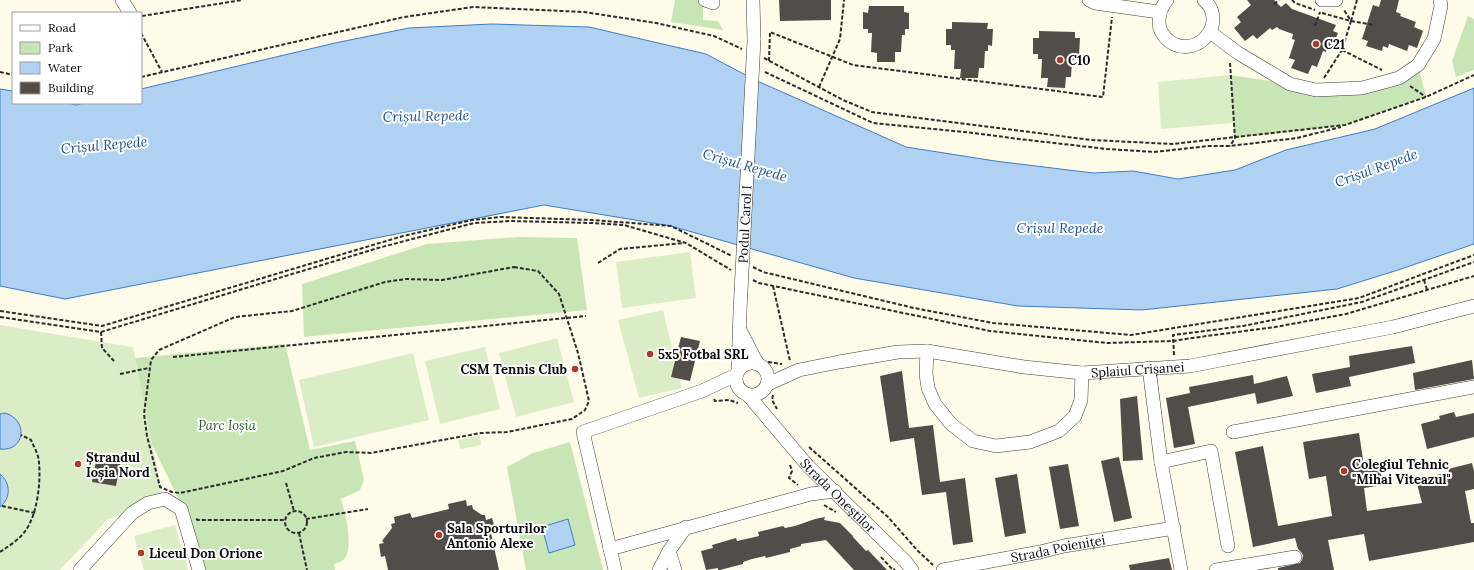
<svg xmlns="http://www.w3.org/2000/svg" width="1474" height="570" viewBox="0 0 1474 570" font-family="Lora,serif">
  <style>
    .green { fill: #c8e5b6 }
    .pitch { fill: #dbedc7 }
    .water { fill: #b1d1f2; stroke: #3d7dc4 }
    .building { fill: #524d48 }
    .lines { fill: none; stroke-linecap: round; stroke-linejoin: round }
    .minor-casing { stroke: #3d3d3d; stroke-width: 14 }
    .path { stroke: #2c2c2c; stroke-width: 2; stroke-dasharray: 4 2; stroke-linecap: butt }
    .minor { stroke: #fff; stroke-width: 13 }
    .minor-bridge-casing { stroke: #3d3d3d; stroke-width: 14; stroke-linecap: butt }
    .minor-bridge { stroke: #fff; stroke-width: 13 }
    .poi-dot { fill: #b1362c; stroke: #fff; stroke-width: 1.5 }
    .labels { text-anchor: middle; dominant-baseline: central; stroke-width: 4; stroke-linejoin: round; paint-order: stroke }
    .poi-label { font-size: 13px; font-weight: bold; fill: #0a0a0a; stroke: #fff; text-anchor: start }
    .street-label { font-size: 13px; fill: #0a0a0a; stroke: #fff }
    .park-label { font-size: 13px; font-style: italic; fill: #255d20; stroke: #fff }
    .water-label { font-size: 14px; font-style: italic; fill: #1d5193; stroke: #fff }
  </style>
  <rect width="100%" height="100%" fill="#fefce9"/>
  <g class="green">
    <path d="M675,0h28v20l15,1 5,9 -52,-8z"/>
    <path d="M1468,16l6,3v51l-18,7 -4,-16z"/>
    <path d="M1418,65l8,32 -81,28 -110,13 -5,-63 60,9 72,4z"/>
    <path d="M518,237l59,1 10,72 -283,27 -2,-53 125,-40z"/>
    <path d="M285,344l25,106 45,-9 9,39 -4,10 -19,9c4,14 14,51 2,61 -2,2 -6,3 -9,4l1,6h-131l-14,-47 -39,-81 -16,-84z"/>
    <path d="M570,442l33,128h-77l-19,-103 26,-14z"/>
  </g>
  <g class="pitch">
    <path d="M1230,75l4,48 -73,6 -3,-47z"/>
    <path d="M690,252l6,46 -74,10 -6,-46z"/>
    <path d="M663,310l19,78 -43,10 -21,-78z"/>
    <path d="M0,325l133,22 31,157 -56,15 -48,51h-60z"/>
    <path d="M557,338l17,64 -58,15 -17,-64z"/>
    <path d="M485,347l15,62 -60,15 -15,-63z"/>
    <path d="M413,353l16,67 -115,27 -15,-67z"/>
    <path d="M480,435l1,10 -21,4 -2,-9z"/>
    <path d="M175,525l13,45h-44l-10,-34z"/>
  </g>
  <g class="water">
    <path d="M492,24l97,3 117,27 49,26 151,67 89,14 98,12 40,-2 45,8 57,-9 51,-20 89,-21 99,-41v156l-76,26 -61,19 -195,21 -124,-4 -164,-28 -183,-52 -127,-21 -479,94 -65,-13v-197l13,2v12h55l8,2 8,-2h57v-14l194,-46 74,-15z"/>
    <path d="M5,413c24,7 20,39 -5,36v-35z"/>
    <path d="M0,474c11,9 11,24 0,33z"/>
    <path d="M568,519l7,26 -26,8 -7,-26z"/>
  </g>
  <g class="building">
    <path d="M779,0h52v20l-51,1z"/>
    <path d="M1247,0h27l7,7 5,-4 6,6 44,16 -3,6 5,2 -6,15 -4,-2 -2,6 -3,-1 -6,16 -5,-2 -4,9 -17,-6 4,-8 -6,-2 6,-18 -3,-1 1,-5 -14,-5 -2,-2 -5,3 -2,-2 -13,11 -4,-4 -8,6 -11,-13 7,-6 -4,-5 14,-12z"/>
    <path d="M1381,0h18l-3,12 5,2 -1,2 16,6 -2,5 9,4 -6,17 -8,-3 -2,6 -18,-7 -1,4 -5,-2 -1,5 -16,-5 2,-5 -6,-2 11,-34 6,2z"/>
    <path d="M869,6h35v6l5,1v16h-4v6h-3l-1,17h-6v10h-18v-9l-6,-1 1,-19h-4v-4h-5v-17l5,1z"/>
    <path d="M952,22l36,1 -1,6h6l-1,17 -4,-1v6h-3l-1,17h-5l-1,10h-18l1,-9h-7l1,-19h-4v-5h-5v-16h6z"/>
    <path d="M1039,31l36,1v6h5l-1,17 -4,-1v6h-3l-1,17h-5l-1,11 -18,-1 1,-9h-7l1,-19h-4v-5h-5v-16h6z"/>
    <path d="M681,337l19,4 -10,40 -19,-4z"/>
    <path d="M1412,346l3,17 -66,14 2,9 -35,7 -4,-19 38,-7 -1,-11z"/>
    <path d="M1472,360l2,19 -59,11 -2,-17z"/>
    <path d="M902,371l7,57 24,-3 7,57 25,-4 8,64 -20,3 -7,-53 -24,3 -8,-57 -24,4 -10,-66z"/>
    <path d="M1253,375l1,9 33,-8 6,20 -36,8 -2,-11 -67,14 7,37 -21,4 -8,-50 24,-5 -1,-6z"/>
    <path d="M1137,396l6,64 -20,1 -3,-62z"/>
    <path d="M1454,412l2,5 18,-4v24l-47,12 -6,-25 19,-5 -1,-3z"/>
    <path d="M1359,433l5,33 15,-3 4,22 -19,3 3,23 55,-8 -6,-23 33,-8 -1,-3 24,-6 2,8v18l-9,2 6,32h3v19l-105,19 -5,-27 -36,6 6,30h-56v-2l22,-5 2,-3 1,-5 -2,-3 -3,-3 -3,-11 -42,9 -18,-95 28,-6 15,80 54,-10 -6,-40 -17,3 -6,-37z"/>
    <path d="M97,456l24,4 -5,26 -24,-4z"/>
    <path d="M1119,457l13,61 -18,4 -13,-61z"/>
    <path d="M1068,464l11,62 -19,3 -11,-62z"/>
    <path d="M1017,474l9,59 -21,4 -10,-59z"/>
    <path d="M466,500l1,6 5,-1 1,4 9,6h3l1,5 6,-2 4,14 -5,1 8,37h-111l-3,-14 -4,1 -2,-13 5,-1 -2,-2 10,-13 -1,-4 4,-1 -1,-6 16,-4 2,5 37,-9 -1,-5z"/>
    <path d="M825,517l-1,3 16,3 13,13v1l13,14 2,-1 19,20h-33l-28,-30 -25,4v2l-11,3v3l-24,6 -1,-2 -13,3 -9,3v2l-23,6h-2v-2l-12,2 -5,-19 12,-3 -1,-3 24,-7 1,3 9,-2 13,-3 -1,-4 25,-6 2,2 10,-2 20,-7z"/>
    <path d="M1169,558l3,12h-42l-1,-5z"/>
  </g>
  <g class="lines">
    <defs>
      <g id="minor">
        <path d="M122,0l8,13"/>
        <path d="M705,0l8,3v-3"/>
        <path d="M753,0l1,40"/>
        <path d="M1089,0l6,3 64,9"/>
        <path d="M1167,0c-6,7 -8,13 -8,22 0,8 4,14 10,19 22,17 54,-8 41,-34 -1,-2 -4,-5 -6,-7"/>
        <path d="M1322,0h14"/>
        <path d="M1210,32l28,21 52,31 26,6 46,-2 37,-10 19,-13 16,-26 7,-33 -1,-6"/>
        <path d="M740,330l17,33"/>
        <path d="M927,351l-1,23 2,14 7,16 16,20 22,17 23,5 34,-4 29,-11 16,-15 6,-16 1,-27"/>
        <circle cx="752" cy="379" r="16"/>
        <path d="M1149,368l12,94 20,108"/>
        <path d="M738,370l2,-59"/>
        <path id="s1" d="M768,384l31,-14 40,-8 59,-10 29,-1 97,16 58,6 108,-7 203,-39 81,-21"/>
        <path id="s2" d="M748,395l60,71 97,95 7,9"/>
        <path d="M1233,432l241,-45"/>
        <path d="M1161,462l50,-11 17,95"/>
        <path d="M610,549l201,-55 24,-3"/>
        <path d="M669,551l6,19"/>
        <path d="M80,570l52,-57 16,-10 17,-4 16,10 18,61"/>
        <path d="M615,570l-32,-138 119,-41 34,-16"/>
        <path d="M659,570l10,-19 17,-24"/>
        <path id="s3" d="M943,570l97,-18 24,-6 110,-18"/>
        <path d="M1216,570l79,-13"/>
      </g>
    </defs>
    <use href="#minor" class="minor-casing"/>
    <g class="path">
      <path d="M1292,0l3,3 20,7"/>
      <path d="M1274,4l5,-4"/>
      <path d="M1322,13l29,8 23,4"/>
      <path d="M142,16l100,-16"/>
      <path d="M1351,21l6,-21"/>
      <path d="M1315,26l5,-14"/>
      <path d="M141,33l21,39"/>
      <path d="M1342,50l40,20"/>
      <path d="M764,58l79,42 29,12 220,28 80,4 173,-19 81,-28 48,-22"/>
      <path d="M769,61l1,-29 83,33 250,32 9,-80"/>
      <path d="M1230,63l5,75 -5,8"/>
      <path d="M0,72l13,3"/>
      <path d="M765,72l108,51 101,10 45,6 88,10 47,3 55,-6h21l67,-8 44,-11"/>
      <path d="M141,77l263,-60 69,-10 111,5 72,11 58,13 28,13"/>
      <path d="M1324,78l18,-28 9,-29 -7,-11"/>
      <path d="M1410,86l16,11"/>
      <path d="M819,87l21,-48 4,-39"/>
      <path d="M598,263l22,-14 64,-6"/>
      <path d="M514,267l24,4 21,23 19,59 11,48 -4,9 -13,9 -65,13 -26,1 -110,20 -25,-1 -32,6 -31,13 -103,22 -8,-1 -12,-5 -13,-51 -3,-22 7,-54 8,-10 76,-33 57,-6 93,-29 21,-3 36,1z"/>
      <path d="M753,267l10,5 151,36 79,15 138,12 228,-37 115,-43"/>
      <path d="M753,280l6,3 231,48 117,12 66,-2 19,-3 83,-11 71,-13 128,-38"/>
      <path d="M1424,280l3,10"/>
      <path d="M773,286l17,75"/>
      <path d="M0,311l102,15 301,-90 69,-16 28,-3 92,3 79,6 61,30"/>
      <path d="M0,317l101,15 277,-84 96,-25 37,-2 81,2 32,2 62,18 45,27"/>
      <path d="M101,332l1,16 12,13"/>
      <path d="M1174,355l-1,-20 70,-9 119,-24 112,-40"/>
      <path d="M173,357l413,-41"/>
      <path d="M768,362l14,2"/>
      <path d="M120,374l29,-6"/>
      <path d="M773,395l-1,5 5,9"/>
      <path d="M714,399l1,2 14,-1 9,3"/>
      <path d="M809,447l79,70 30,34 15,14"/>
      <path d="M790,465l2,6 -3,7 9,7"/>
      <path d="M286,483l8,28"/>
      <path d="M824,505l12,7"/>
      <path d="M2,506l33,7"/>
      <circle cx="296" cy="522" r="11"/>
      <path d="M196,519l2,1h87"/>
      <path d="M306,519l62,-10"/>
      <path d="M299,533l8,37"/>
      <path d="M0,552c9,-6 20,-13 26,-22 11,-16 15,-47 13,-67 0,-8 -5,-16 -8,-23l-10,-5"/>
      <path d="M881,557l12,13 2,-1"/>
    </g>
    <use href="#minor" class="minor"/>
    <defs>
      <g id="minor-bridge">
        <path id="s4" d="M740,311l14,-271"/>
      </g>
    </defs>
    <use href="#minor-bridge" class="minor-bridge-casing"/>
    <use href="#minor-bridge" class="minor-bridge"/>
  </g>
  <g class="poi-dot">
    <circle cx="1316" cy="44" r="4"/>
    <circle cx="1060" cy="60" r="4"/>
    <circle cx="650" cy="354" r="4"/>
    <circle cx="575" cy="369" r="4"/>
    <circle cx="78" cy="464" r="4"/>
    <circle cx="1344" cy="471" r="4"/>
    <circle cx="439" cy="535" r="4"/>
    <circle cx="141" cy="553" r="4"/>
  </g>
  <g class="labels">
    <g class="poi-label">
      <text x="1324" y="44">C21</text>
      <text x="1068" y="60">C10</text>
      <text x="658" y="354">5x5 Fotbal SRL</text>
      <text x="567" y="369" text-anchor="end">CSM Tennis Club</text>
      <text x="86" y="457">Ștrandul<tspan x="86" dy="15">Ioșia Nord</tspan></text>
      <text x="1352" y="464">Colegiul Tehnic<tspan x="1352" dy="15">"Mihai Viteazul"</tspan></text>
      <text x="447" y="528">Sala Sporturilor<tspan x="447" dy="15">Antonio Alexe</tspan></text>
      <text x="149" y="553">Liceul Don Orione</text>
    </g>
    <g class="street-label">
      <text stroke="none"><textPath href="#s4" startOffset="87">Podul Carol I</textPath></text>
      <text stroke="none"><textPath href="#s1" startOffset="376">Splaiul Crișanei</textPath></text>
      <text stroke="none"><textPath href="#s2" startOffset="135">Strada Oneștilor</textPath></text>
      <text stroke="none"><textPath href="#s3" startOffset="117">Strada Poieniței</textPath></text>
    </g>
    <g class="park-label">
      <text x="227" y="425">Parc Ioșia</text>
    </g>
    <g class="water-label">
      <text transform="translate(426 116) rotate(-1)">Crișul Repede</text>
      <text transform="translate(104 145) rotate(-5)">Crișul Repede</text>
      <text transform="translate(745 165) rotate(16)">Crișul Repede</text>
      <text transform="translate(1376 168) rotate(-20)">Crișul Repede</text>
      <text x="1060" y="228">Crișul Repede</text>
    </g>
  </g>
  <rect x="12" y="12" width="130" height="92" fill="#ffffff" stroke="#9d9d9d"/>
  <rect x="20" y="25" width="20" height="6" fill="#ffffff" stroke="#9d9d9d"/>
  <text x="48" y="32" font-size="12" fill="#0a0a0a">Road</text>
  <rect x="20" y="42" width="20" height="12" fill="#c8e5b6" stroke="#9d9d9d"/>
  <text x="48" y="52" font-size="12" fill="#0a0a0a">Park</text>
  <rect x="20" y="62" width="20" height="12" fill="#b1d1f2" stroke="#9d9d9d"/>
  <text x="48" y="72" font-size="12" fill="#0a0a0a">Water</text>
  <rect x="20" y="82" width="20" height="12" fill="#524d48" stroke="#9d9d9d"/>
  <text x="48" y="92" font-size="12" fill="#0a0a0a">Building</text>
</svg>
